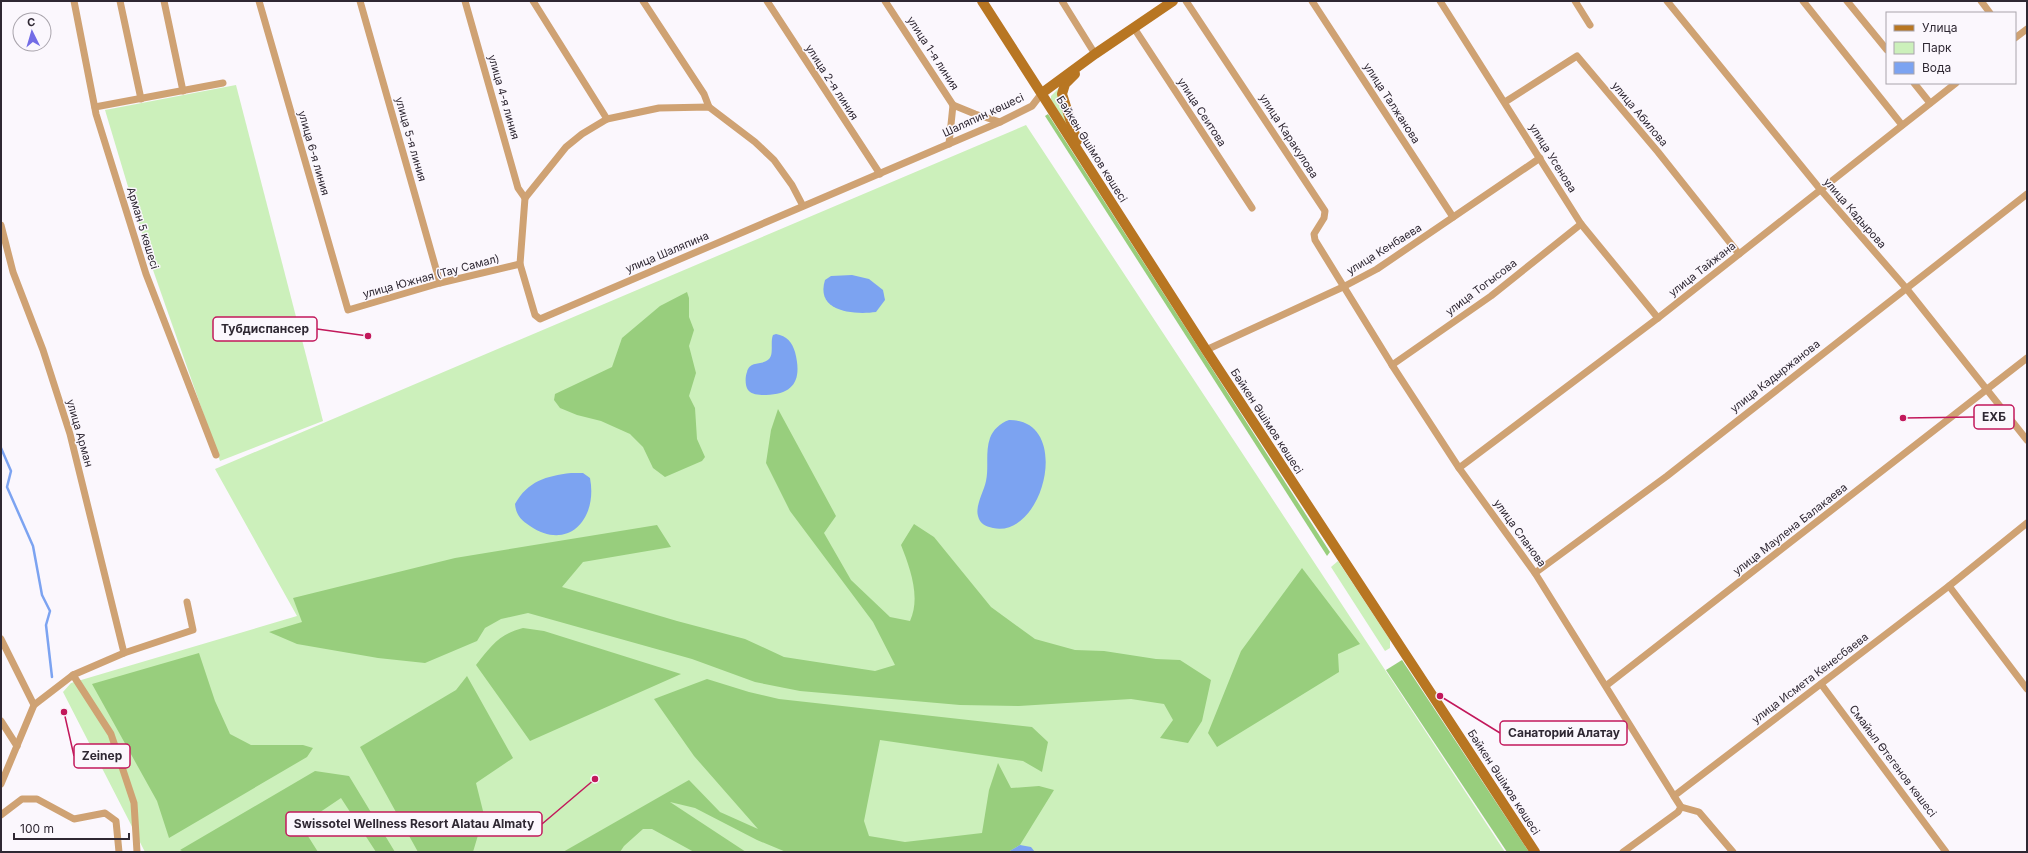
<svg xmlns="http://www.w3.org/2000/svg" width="2028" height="853" viewBox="0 0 2028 853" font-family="Inter,sans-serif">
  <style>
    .green { fill: #ccf0bb }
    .forest { fill: #98ce7d }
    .water { fill: #7ca3f1 }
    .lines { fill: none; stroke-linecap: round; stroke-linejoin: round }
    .stream { stroke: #7ca3f1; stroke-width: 2.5 }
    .minor { stroke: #cfa273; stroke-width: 7 }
    .secondary { stroke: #b87622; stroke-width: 10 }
    .labels { text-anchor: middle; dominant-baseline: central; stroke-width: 3; stroke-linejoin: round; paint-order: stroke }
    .street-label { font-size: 11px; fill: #2f2833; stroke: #fbf7fd }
    .leader { fill: none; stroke: #c2185b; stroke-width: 1.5 }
    .callout-dot { fill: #c2185b; stroke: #fbf7fd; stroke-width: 1.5 }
    .callout { fill: #fbf7fd; stroke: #c2185b; stroke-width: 1.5 }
    .callout-label { font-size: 12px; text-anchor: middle; font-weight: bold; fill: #2f2833 }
  </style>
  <rect width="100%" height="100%" fill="#fbf7fd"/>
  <g class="green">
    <path d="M1063,84l7,45 -19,-29v-4z"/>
    <path d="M236,85l87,336 -103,40 -67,-191 -48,-160z"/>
    <path d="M1026,125l479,727h-1360l-82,-160 8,-9 226,-67 -82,-147z"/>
    <path d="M1338,561l52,79v8l-5,3 -54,-84z"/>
  </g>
  <g class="forest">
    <path d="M1048,114l282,438 -3,4 -282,-440z"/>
    <path d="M687,292l2,6v19l5,13 -5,16 7,27 -7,23 6,12 2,31 8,18 -3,4 -37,16 -12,-9 -10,-21 -13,-13 -29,-13 -24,-6 -17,-7 -6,-8 1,-6 57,-27 10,-29 38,-32z"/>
    <path d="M778,409l58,107 -12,17 27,47 39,37 20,4c11,-24 0,-53 -9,-76l13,-21 20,13 57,70 44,32 40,11 29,1 52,8 24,1 31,20 -9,41 -14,22 -28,-5 13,-18 -9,-16 -33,-5 -112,7 -59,-1 -160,-14 -45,-9 -63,-23 -164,-46 -27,6 -16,9 -8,13 -52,22 -47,-5 -81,-14 -28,-12 33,-10 -9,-24 162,-40 202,-33 14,22 -88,15 -21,25 115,34 68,18 39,18 91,14 20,-6 -22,-43 -83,-111 -24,-48 5,-33z"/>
    <path d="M1302,568l58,76 -22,10 1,18 -122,75 -9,-14 33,-82z"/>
    <path d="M523,628l21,3 137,43 -151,67 -54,-76c15,-19 23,-31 47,-37z"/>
    <path d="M199,653l16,48 15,33 21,11h52l10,3 -6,9 -138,81 -12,-37 -65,-117z"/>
    <path d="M1402,660l127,192h-22l-121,-182z"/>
    <path d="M467,676l46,82 -37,25 8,32 -11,37h-55l-58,-105 96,-57z"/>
    <path d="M707,679l42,13 30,7 253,28 16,15 -6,30 -19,-11 -143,-21 -16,81 5,15 36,6 77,-9 7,-43 9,-27 13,25 28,-2 15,4 -34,55 -12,7h-222l-29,-12 -62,-32 -25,-6 76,50h-52l-42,-23h-9l-19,17 -4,6h-57l126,-72 31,32 38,17 -64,-73 -40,-57z"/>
    <path d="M315,771l34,5 46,76h-19l-35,-54 -40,27 17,27h-134l-4,-2z"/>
  </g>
  <g class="water">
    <path d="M852,275l17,4 14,11 2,10 -9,12c-22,3 -61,0 -51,-32l6,-4z"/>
    <path d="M776,334c11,2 16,8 19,18 7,27 0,42 -29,43 -6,0 -14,0 -18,-5 -3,-4 -3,-13 -1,-18 3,-12 15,-6 22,-13 5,-5 1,-17 4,-24z"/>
    <path d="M1009,420c64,-1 35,119 -16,108 -8,-2 -13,-4 -15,-12 -3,-10 6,-25 8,-35 3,-14 -1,-29 4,-43 3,-8 10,-15 19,-18z"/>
    <path d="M571,473h12l7,5c8,41 -22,74 -60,48 -9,-6 -14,-11 -15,-22 13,-23 31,-28 56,-31z"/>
    <path d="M1020,845l11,2 4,5h-27z"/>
  </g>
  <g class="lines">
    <path class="stream" d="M1,448l10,23 -4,16 26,59 9,49 8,16 -4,14 6,52"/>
    <g class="minor">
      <path d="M74,1l22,113 50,160 70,181"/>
      <path d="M120,1l21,98"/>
      <path d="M164,1l19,90"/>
      <path d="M259,1l89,309 92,-27 80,-19"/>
      <path d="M360,1l80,282"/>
      <path d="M465,1l53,187 7,10"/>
      <path d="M533,1l74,118"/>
      <path d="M643,1l61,93 5,13"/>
      <path d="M767,1l113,173"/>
      <path d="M885,1l68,104 -4,39"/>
      <path d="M1062,1l33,53"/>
      <path d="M1186,1l139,210 -1,7 -10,16 1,6 77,125 67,103 76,105 139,223"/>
      <path d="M1312,1l141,216"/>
      <path d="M1440,1l141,223 77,94"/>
      <path d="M1575,1l15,24"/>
      <path d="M1667,1l153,188 86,99 121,152"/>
      <path d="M1803,1l99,124"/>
      <path d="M1847,1l40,49"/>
      <path d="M1981,1l9,12"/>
      <path d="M1134,28l118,180"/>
      <path d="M2015,38l12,-9"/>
      <path d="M1914,83l16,20"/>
      <path d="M1505,102l72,-46 81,96 81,102"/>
      <path d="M953,105l22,9 25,8"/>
      <path d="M95,107l128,-24"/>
      <path d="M803,206l-11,-21 -18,-25 -19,-18 -46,-35 -50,1 -52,11 -25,15 -16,13 -41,51 -5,66 15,51 5,4 460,-197 32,-16 10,-13"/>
      <path d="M1,225l12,47 30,78 27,84 54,219 -51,22 -39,30 -33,79"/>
      <path d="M1206,350l137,-63 34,-18 163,-111"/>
      <path d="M1392,365l99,-69 90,-72"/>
      <path d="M1459,468l199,-150 298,-235"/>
      <path d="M1535,573l132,-97 360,-282"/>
      <path d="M1949,586l78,103"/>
      <path d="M1,639l33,66"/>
      <path d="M124,653l69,-23 -6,-28"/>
      <path d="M73,675l38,59 23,69 3,49"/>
      <path d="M1821,684l125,168"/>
      <path d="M1607,685l420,-327"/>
      <path d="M1,721l16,25"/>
      <path d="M1681,807l18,5 34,40"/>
      <path d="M1,815l21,-16h15l37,20 31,-6 11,8 3,31"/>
      <path d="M1623,852l55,-40 3,-5 -7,-11 275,-210 78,-63"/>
    </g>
    <g class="secondary">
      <path d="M982,1l224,349 329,502"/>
      <path d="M1075,74l-10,10 -3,10 15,47"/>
      <path d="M1042,93l53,-39 78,-53"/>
    </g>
  </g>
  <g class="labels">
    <g class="street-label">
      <text transform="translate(933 53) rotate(57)">улица 1-я линия</text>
      <text transform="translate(832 82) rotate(57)">улица 2-я линия</text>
      <text transform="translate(504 97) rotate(74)">улица 4-я линия</text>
      <text transform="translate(1392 103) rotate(57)">улица Талжанова</text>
      <text transform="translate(1202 112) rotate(57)">улица Сеитова</text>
      <text transform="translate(1640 114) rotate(50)">улица Абилова</text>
      <text transform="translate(983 115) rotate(-25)">Шаляпин көшесі</text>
      <text transform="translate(1289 136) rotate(57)">улица Каракулова</text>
      <text transform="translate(411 139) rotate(74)">улица 5-я линия</text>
      <text transform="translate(1092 149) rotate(58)">Бәйкен Әшімов көшесі</text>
      <text transform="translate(314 153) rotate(74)">улица 6-я линия</text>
      <text transform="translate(1553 158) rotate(58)">улица Усенова</text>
      <text transform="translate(1855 213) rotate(49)">улица Кадырова</text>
      <text transform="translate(143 228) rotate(73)">Арман 5 көшесі</text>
      <text transform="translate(1384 249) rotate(-32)">улица Кенбаева</text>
      <text transform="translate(667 252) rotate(-23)">улица Шаляпина</text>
      <text transform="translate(1702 269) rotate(-38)">улица Тайжана</text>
      <text transform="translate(431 276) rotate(-15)">улица Южная (Тау Самал)</text>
      <text transform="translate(1481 287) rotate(-37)">улица Тогысова</text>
      <text transform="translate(1775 376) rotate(-38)">улица Кадыржанова</text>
      <text transform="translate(1267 421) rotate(57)">Бәйкен Әшімов көшесі</text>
      <text transform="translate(80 433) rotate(74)">улица Арман</text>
      <text transform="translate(1790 529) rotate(-38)">улица Маулена Балакаева</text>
      <text transform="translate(1520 533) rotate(54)">улица Сланова</text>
      <text transform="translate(1810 678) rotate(-37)">улица Исмета Кенесбаева</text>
      <text transform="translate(1893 761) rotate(53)">Смайыл Өтегенов көшесі</text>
      <text transform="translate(1504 782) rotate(57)">Бәйкен Әшімов көшесі</text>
    </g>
  </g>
  <path class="leader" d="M368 336L317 329M1903 418L1974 417M1440 696L1500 733M64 712L74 756M595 779L542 824"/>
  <g class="callout-dot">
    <circle cx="368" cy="336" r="4"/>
    <circle cx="1903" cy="418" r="4"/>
    <circle cx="1440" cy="696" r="4"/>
    <circle cx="64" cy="712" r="4"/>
    <circle cx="595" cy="779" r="4"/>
  </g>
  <g class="callout">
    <rect x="213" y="317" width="104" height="24" rx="4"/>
    <rect x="1974" y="405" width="40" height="24" rx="4"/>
    <rect x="1500" y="721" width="127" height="24" rx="4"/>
    <rect x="74" y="744" width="56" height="24" rx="4"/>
    <rect x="286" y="812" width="256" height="24" rx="4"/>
  </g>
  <g class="callout-label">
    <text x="265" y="333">Тубдиспансер</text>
    <text x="1994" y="421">ЕХБ</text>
    <text x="1564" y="737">Санаторий Алатау</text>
    <text x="102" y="760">Zeinep</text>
    <text x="414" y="828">Swissotel Wellness Resort Alatau Almaty</text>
  </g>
  <rect width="2028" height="853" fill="none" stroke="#2f2833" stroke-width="4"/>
  <rect x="1886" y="12" width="130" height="72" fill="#fbf7fd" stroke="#a9a4ac"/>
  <rect x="1894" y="25" width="20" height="6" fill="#b87622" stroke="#a9a4ac"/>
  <text x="1922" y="32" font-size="12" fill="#2f2833">Улица</text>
  <rect x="1894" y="42" width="20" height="12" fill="#ccf0bb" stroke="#a9a4ac"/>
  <text x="1922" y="52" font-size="12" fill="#2f2833">Парк</text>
  <rect x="1894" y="62" width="20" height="12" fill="#7ca3f1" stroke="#a9a4ac"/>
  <text x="1922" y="72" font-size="12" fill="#2f2833">Вода</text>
  <g transform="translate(32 32) rotate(355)"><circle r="19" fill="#fbf7fd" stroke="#a9a4ac"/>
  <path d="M0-3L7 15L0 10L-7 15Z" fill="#736ce6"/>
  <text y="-6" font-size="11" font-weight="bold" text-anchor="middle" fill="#2f2833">С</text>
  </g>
  <path d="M14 833v6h115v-6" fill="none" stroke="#2f2833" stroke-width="2"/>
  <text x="20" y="833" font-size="12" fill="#2f2833" stroke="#fbf7fd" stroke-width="3" paint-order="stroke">100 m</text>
</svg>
